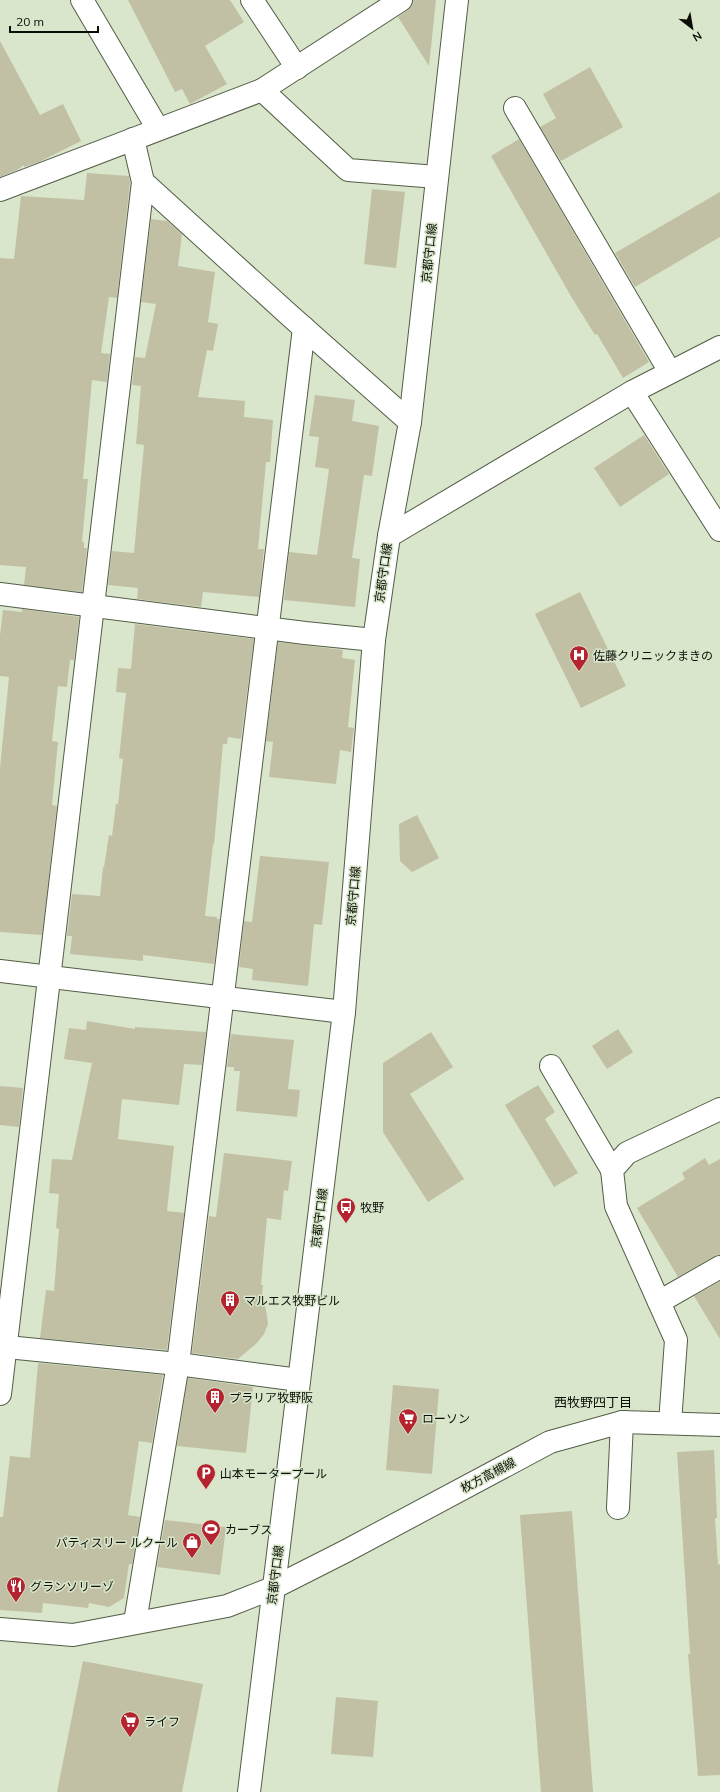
<svg xmlns="http://www.w3.org/2000/svg" width="720" height="1792" viewBox="0 0 720 1792" font-family="Mulish,'Noto Sans JP',sans-serif">
  <style>
    .building { fill: #c1c0a4 }
    .lines { fill: none; stroke-linecap: round; stroke-linejoin: round }
    .minor-casing { stroke: #525d46; stroke-width: 24 }
    .major-casing { stroke: #525d46; stroke-width: 24 }
    .minor { stroke: #fff; stroke-width: 22 }
    .major { stroke: #fff; stroke-width: 22 }
    .labels { text-anchor: middle; dominant-baseline: central; stroke-width: 3; stroke-linejoin: round; paint-order: stroke }
    .street-label { font-size: 12px; fill: #0a0e06; stroke: #d9e6cb }
    .poi-label { font-size: 12px; fill: #0a0e06; stroke: #d9e6cb; text-anchor: start }
    .neighbourhood-label { font-size: 13px; fill: #0a0e06; stroke: #d9e6cb }
  </style>
  <rect width="100%" height="100%" fill="#d9e6cb"/>
  <g class="building">
    <path d="M128,0h102l14,22 -39,24 22,38 -37,20 -8,-15 -7,3z"/>
    <path d="M413,0h23l-7,66 -31,-49 10,-7 4,-4z"/>
    <path d="M0,41l40,74 23,-11 18,37 -44,22 -13,4v-2l-7,5 -17,7z"/>
    <path d="M590,67l33,60 -62,34 -21,-34 16,-9 -13,-24z"/>
    <path d="M519,139l130,223 -26,16 -26,-44 -2,1 -23,-37 -81,-142z"/>
    <path d="M87,173l42,3 1,7 -13,115 -8,-1 -8,56 9,1 -3,28 -15,-2 -9,99h5l-6,63h2v6h3l-5,44 -58,-7 2,-18 -26,-2v-307l14,1 7,-63 63,4z"/>
    <path d="M372,189l33,3 -9,76 -32,-4z"/>
    <path d="M720,192v45l-85,50 -20,-34z"/>
    <path d="M151,219l16,2 15,13 -4,32 37,6 -7,50 10,2 -5,27 -6,-1 -9,47 47,4 -1,16 29,3 -3,42h-4l-8,87h6l-5,48 -56,-5 -2,15 -64,-8 1,-11 -30,-3 4,-34 22,2 10,-108 -8,-1 5,-58 -9,-1 3,-28 10,1 11,-54 -15,-2z"/>
    <path d="M315,395l40,5 -3,21 27,5 -7,50 -8,-1 -12,83 8,1 -5,48 -71,-7 5,-48 28,3 12,-86 -14,-2 4,-30 -10,-1z"/>
    <path d="M644,435l25,39 -49,33 -26,-39z"/>
    <path d="M580,592l46,94 -45,22 -46,-94z"/>
    <path d="M22,609l57,8 -5,43h-4l-3,27 -9,-1 -6,55 6,1 -6,63 5,1 -15,129 -42,-3v-164l9,-91 -9,-1v-41l3,-25 19,2z"/>
    <path d="M135,624l119,15 -13,100 -13,-2 -1,7h-4l-9,101 -1,-1 -8,72 12,1v2h3l-6,45 -71,-9v6l-73,-7 2,-18h-5l5,-42 28,2 3,-29h1l5,-32 3,1 4,-32h2l5,-45 -4,-1 7,-65 -10,-1 2,-24 13,1z"/>
    <path d="M278,642l65,8 -1,8 13,2 -7,67 6,1 -3,24 -11,-2 -4,34 -67,-7 4,-35 -7,-1z"/>
    <path d="M417,815l22,43 -27,14 -12,-11 -1,-37z"/>
    <path d="M260,856l69,6 -7,63 -8,-1 -6,62 -56,-6 1,-11 -14,-2 5,-46 8,1z"/>
    <path d="M87,1021l48,8v-2l71,5 -4,33 -18,-1 -5,41 -57,-6 -4,40 56,7 -7,65 17,2 -17,137 -127,-12 6,-48 8,1 5,-62 -3,-1 3,-34 -10,-1 3,-34 20,1 20,-97 -28,-4 5,-31 17,2z"/>
    <path d="M618,1029l15,23 -26,17 -15,-23z"/>
    <path d="M431,1032l22,35 -43,27 54,85 -36,23 -45,-70v-69z"/>
    <path d="M231,1034l63,6 -6,49 12,1 -3,27 -61,-6 4,-40h-6v-4h-7z"/>
    <path d="M538,1085l17,27 -10,7 33,54 -24,14 -49,-82z"/>
    <path d="M0,1086l23,2 -4,39 -19,-2z"/>
    <path d="M224,1153l68,8 -4,30 -4,-1 -3,30 -14,-2 -6,67h2l-1,10 4,15 2,14 -4,10 -7,9 -19,16 -46,-6 17,-137 7,1z"/>
    <path d="M705,1158l4,7 11,-6v96l-6,1 -36,21 -41,-69 48,-29 -3,-6z"/>
    <path d="M720,1281v58l-26,-43z"/>
    <path d="M38,1363l125,12 -11,68 -13,-2 -11,74 12,2 -8,47h-3l-5,34 -15,9 -20,-4 -1,5 -45,-5 -1,10 -42,-3v-93h3l7,-61 20,2z"/>
    <path d="M188,1378l65,9 -7,66 -69,-7z"/>
    <path d="M393,1385l46,4 -7,85 -46,-4z"/>
    <path d="M714,1450l3,68h-2l3,47 2,-1v211l-22,1 -10,-122h2l-13,-202z"/>
    <path d="M572,1511l21,281h-52l-21,-277z"/>
    <path d="M165,1520l61,7 -6,48 -63,-8z"/>
    <path d="M83,1661l120,23 -21,108h-125z"/>
    <path d="M336,1697l42,4 -5,56 -42,-3z"/>
  </g>
  <g class="lines">
    <defs>
      <g id="minor">
        <path d="M82,0l76,129"/>
        <path d="M252,0l45,68"/>
        <path d="M262,90l86,80 89,7"/>
        <path d="M515,108l155,264"/>
        <path d="M143,182l144,131 123,109"/>
        <path d="M0,190l262,-100 139,-90"/>
        <path d="M632,392l88,138"/>
        <path d="M389,536l243,-144 88,-45"/>
        <path d="M0,594l305,39 69,7"/>
        <path d="M0,971l344,41"/>
        <path d="M551,1066l61,104"/>
        <path d="M659,1302l61,-35"/>
        <path d="M0,1348l7,-1 171,17 121,16"/>
        <path d="M0,1394l143,-1212 -10,-43"/>
        <path d="M670,1423l6,-83 -60,-134 -4,-36 15,-17 93,-44"/>
        <path d="M618,1508l4,-86"/>
        <path d="M135,1622l43,-258 126,-1036"/>
        <path d="M0,1629l73,6 154,-29 46,-18"/>
      </g>
      <g id="major">
        <path d="M273,1588l73,-37 204,-109 72,-20 98,3"/>
        <path d="M249,1792l95,-780 30,-372 15,-104 21,-114 47,-422"/>
      </g>
    </defs>
    <use href="#minor" class="minor-casing"/>
    <use href="#major" class="major-casing"/>
    <use href="#minor" class="minor"/>
    <use href="#major" class="major"/>
  </g>
  <defs>
    <symbol id="hospital-pin" viewBox="-11 -11 22 30"><path d="M0 17L-7.5 6A9.5 9.5 0 1 1 7.5 6Z" fill="#b4232f" stroke="#d9e6cb"/><path d="M-5-5h3v3.5h4V-5h3V5h-3V1.5h-4V5h-3Z" fill="#fff"/></symbol>
    <symbol id="bus-pin" viewBox="-11 -11 22 30"><path d="M0 17L-7.5 6A9.5 9.5 0 1 1 7.5 6Z" fill="#b4232f" stroke="#d9e6cb"/><path d="M-5-6H5V4H4V6H2V4H-2V6H-4V4H-5ZM-3.5-4V0h7V-4ZM-3.5 1.2v1.5H-2V1.2ZM2 1.2v1.5H3.5V1.2Z" fill="#fff"/></symbol>
    <symbol id="building-pin" viewBox="-11 -11 22 30"><path d="M0 17L-7.5 6A9.5 9.5 0 1 1 7.5 6Z" fill="#b4232f" stroke="#d9e6cb"/><path d="M-4-6H4V6H1V3H-1V6H-4ZM-2.5-4.3h1.7v1.8h-1.7ZM.8-4.3h1.7v1.8H.8ZM-2.5-1h1.7V.8h-1.7ZM.8-1h1.7V.8H.8Z" fill="#fff"/></symbol>
    <symbol id="supermarket-pin" viewBox="-11 -11 22 30"><path d="M0 17L-7.5 6A9.5 9.5 0 1 1 7.5 6Z" fill="#b4232f" stroke="#d9e6cb"/><path d="M-6-5.5h2.5l.6 2H6L4.5 2H-2.5L-4.4-4H-6ZM-1.5 3.2a1.3 1.3 0 1 0 .1 0ZM3 3.2a1.3 1.3 0 1 0 .1 0Z" fill="#fff"/></symbol>
    <symbol id="parking-pin" viewBox="-11 -11 22 30"><path d="M0 17L-7.5 6A9.5 9.5 0 1 1 7.5 6Z" fill="#b4232f" stroke="#d9e6cb"/><path d="M-3.5-5.5H1a3.5 3.5 0 0 1 0 7H-1V5.5H-3.5ZM-1-3.4V-.6H.8a1.4 1.4 0 0 0 0-2.8Z" fill="#fff"/></symbol>
    <symbol id="stadium-pin" viewBox="-11 -11 22 30"><path d="M0 17L-7.5 6A9.5 9.5 0 1 1 7.5 6Z" fill="#b4232f" stroke="#d9e6cb"/><path d="M0-5a6.5 5 0 1 0 0 10a6.5 5 0 1 0 0-10ZM-3.5-1.8h7v3.6h-7Z" fill="#fff"/></symbol>
    <symbol id="shop-pin" viewBox="-11 -11 22 30"><path d="M0 17L-7.5 6A9.5 9.5 0 1 1 7.5 6Z" fill="#b4232f" stroke="#d9e6cb"/><path d="M-5-2.5h2.3a2.7 3.5 0 0 1 5.4 0H5L5.5 6h-11ZM-1.5-2.5h3a1.5 2.3 0 0 0-3 0Z" fill="#fff"/></symbol>
    <symbol id="restaurant-pin" viewBox="-11 -11 22 30"><path d="M0 17L-7.5 6A9.5 9.5 0 1 1 7.5 6Z" fill="#b4232f" stroke="#d9e6cb"/><path d="M-5-6h1v4h1v-4h1v4h1v-4h1v5L-1.5 .5V6h-2V.5L-5-1ZM5-6V6H3V1.5H1.5Q1.5-4 5-6Z" fill="#fff"/></symbol>
  </defs>
  <g fill-rule="evenodd">
    <use href="#hospital-pin" x="568" y="644" width="22" height="30"/>
    <use href="#bus-pin" x="335" y="1196" width="22" height="30"/>
    <use href="#building-pin" x="219" y="1289" width="22" height="30"/>
    <use href="#building-pin" x="204" y="1386" width="22" height="30"/>
    <use href="#supermarket-pin" x="397" y="1407" width="22" height="30"/>
    <use href="#parking-pin" x="195" y="1462" width="22" height="30"/>
    <use href="#stadium-pin" x="200" y="1518" width="22" height="30"/>
    <use href="#shop-pin" x="181" y="1531" width="22" height="30"/>
    <use href="#restaurant-pin" x="5" y="1575" width="22" height="30"/>
    <use href="#supermarket-pin" x="119" y="1710" width="22" height="30"/>
  </g>
  <g class="labels">
    <g class="street-label">
      <text transform="translate(429 253) rotate(-84)">京都守口線</text>
      <text transform="translate(383 573) rotate(-82)">京都守口線</text>
      <text transform="translate(353 896) rotate(-85)">京都守口線</text>
      <text transform="translate(319 1218) rotate(-83)">京都守口線</text>
      <text transform="translate(488 1475) rotate(-28)">枚方高槻線</text>
      <text transform="translate(275 1575) rotate(-83)">京都守口線</text>
    </g>
    <g class="poi-label">
      <text x="593" y="655">佐藤クリニックまきの</text>
      <text x="360" y="1207">牧野</text>
      <text x="244" y="1300">マルエス牧野ビル</text>
      <text x="229" y="1397">プラリア牧野阪</text>
      <text x="422" y="1418">ローソン</text>
      <text x="220" y="1473">山本モータープール</text>
      <text x="225" y="1529">カーブス</text>
      <text x="178" y="1542" text-anchor="end">パティスリー ルクール</text>
      <text x="30" y="1586">グランソリーゾ</text>
      <text x="144" y="1721">ライフ</text>
    </g>
    <g class="neighbourhood-label">
      <text x="593" y="1402">西牧野四丁目</text>
    </g>
  </g>
  <g transform="translate(692 28) rotate(149)" stroke="#d9e6cb" stroke-width="3" paint-order="stroke">
  <path d="M0-3L7 15L0 10L-7 15Z" fill="#0a0e06"/>
  <text y="-6" font-size="11" font-weight="bold" text-anchor="middle" fill="#0a0e06">N</text>
  </g>
  <path d="M10 26v6h88v-6" fill="none" stroke="#0a0e06" stroke-width="2"/>
  <text x="16" y="26" font-size="12" fill="#0a0e06" stroke="#d9e6cb" stroke-width="3" paint-order="stroke">20 m</text>
</svg>
